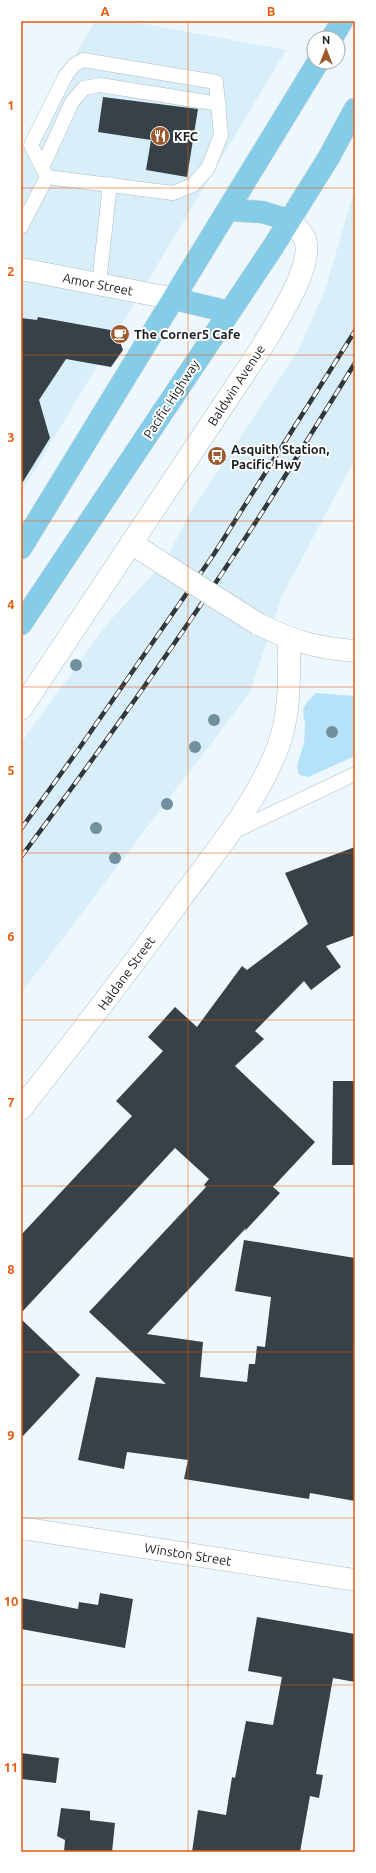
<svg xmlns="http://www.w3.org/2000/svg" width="376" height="1873" viewBox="0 0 376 1873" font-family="Ubuntu,sans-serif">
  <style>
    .built { fill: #d8eef9 }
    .green { fill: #b5e2f9 }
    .building { fill: #374248 }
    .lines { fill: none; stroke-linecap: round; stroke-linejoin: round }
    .service-casing { stroke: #aebbc2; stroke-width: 15 }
    .minor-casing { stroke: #aebbc2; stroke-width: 23 }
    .primary-casing { stroke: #d6d6d7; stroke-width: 23 }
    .service { stroke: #fff; stroke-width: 14 }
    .minor { stroke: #fff; stroke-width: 22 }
    .primary { stroke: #85cce8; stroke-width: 22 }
    .rail-casing { stroke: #31373a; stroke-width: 4.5 }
    .rail { stroke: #fff; stroke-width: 3; stroke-dasharray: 9; stroke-linecap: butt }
    .minor-bridge-casing { stroke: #aebbc2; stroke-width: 23; stroke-linecap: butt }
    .minor-bridge { stroke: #fff; stroke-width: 22 }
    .tree { fill: #70909d }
    .grid { fill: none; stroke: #e8590c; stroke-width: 1; stroke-opacity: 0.55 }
    .labels { text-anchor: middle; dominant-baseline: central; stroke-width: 4; stroke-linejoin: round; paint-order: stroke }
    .poi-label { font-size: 13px; font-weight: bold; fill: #191e21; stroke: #fff; text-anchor: start }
    .street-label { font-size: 13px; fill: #191e21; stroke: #fff }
    .neatline { fill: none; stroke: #e8590c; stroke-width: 1.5 }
    .grid-label { font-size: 13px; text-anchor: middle; font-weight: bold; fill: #e8590c }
  </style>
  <rect width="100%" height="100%" fill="#ecf8fd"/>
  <g class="built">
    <path d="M95,21h34l157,29 -265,443v-343z"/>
    <path d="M355,187v276l-5,5 -68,128 -32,96 -229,301v-250l86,-119 57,-62 29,-54 106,-159 27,-62z"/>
  </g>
  <path class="green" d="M316,693l39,3v60l-47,21 -9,-2 -2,-9 7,-23 1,-19 -2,-15 4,-7z"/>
  <g class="building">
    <path d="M103,97l95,12 -11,68 -41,-7 5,-30 -53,-8z"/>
    <path d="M38,317l78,14 7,19 -12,17 -45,-8 -27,41 11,38 -29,47v-167l16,2z"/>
    <path d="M355,847v88l-29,11 15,21 -30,23 -7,-9 -49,50 9,8 -29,27 80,76 -42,45 7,6 -35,38 1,-3 -99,106 56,8 -3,35 47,5 2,-18h6l2,-18 8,1 6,-50 -36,-6 9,-51 111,18v243l-45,-8 -1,6 -125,-20 4,-19 -61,-8 -3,17 -46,-9 18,-83 70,7 -77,-72 117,-125 -2,-2 5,-6 -34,-31 -154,165v-78l111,-119 -16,-15 47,-50 -15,-14 27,-30 22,20 45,-61 5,4 61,-46 -23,-51z"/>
    <path d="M333,1081h22v84h-23z"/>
    <path d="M21,1319l59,56 -59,63z"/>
    <path d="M100,1593l33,6 -8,49 -104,-19v-31l57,11 1,-7 19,3z"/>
    <path d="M257,1617l98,17v48l-22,-4 -17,96 7,1 -4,23 -9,-2 -10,56h-108l6,-42 28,5 6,-38 3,1 11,-57 27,4 9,-48 -34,-6z"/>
    <path d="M21,1753l38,5 -3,25 -35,-4z"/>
    <path d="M61,1808l29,3v9l25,3 -3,29h-48l1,-12 -8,-4z"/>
  </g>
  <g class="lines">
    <defs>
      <g id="service">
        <path d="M83,60l133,22 5,53 -13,33 -15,17 -20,8 -126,-16 -16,-32 35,-70 8,-10z"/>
        <path d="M42,168l30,-66 12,-14 16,-3 119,19"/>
        <path d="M21,227l26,-50"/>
        <path d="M99,284l11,-100"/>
        <path d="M233,832l122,-58"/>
      </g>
      <g id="minor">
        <path d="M21,269l154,30"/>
        <path d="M131,543l37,24"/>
        <path d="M258,624c35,17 58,24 97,27"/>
        <path d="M21,709l239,-359c14,-24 57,-87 44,-113 -3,-6 -10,-12 -15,-17"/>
        <path d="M21,1109c55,-70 109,-140 161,-212 35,-47 75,-95 96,-150 13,-35 11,-72 11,-108"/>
        <path d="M21,1528l334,52"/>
      </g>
      <g id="primary">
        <path d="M332,38l10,-17"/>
        <path d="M229,210l33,2 27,8"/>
        <path d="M175,299l54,13"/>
        <path d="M21,548l297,-486"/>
        <path d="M21,624l252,-377 56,-90 26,-48"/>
      </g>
    </defs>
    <use href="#service" class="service-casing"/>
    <use href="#minor" class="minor-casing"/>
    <use href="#primary" class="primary-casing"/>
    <use href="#service" class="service"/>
    <use href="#minor" class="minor"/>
    <use href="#primary" class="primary"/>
    <defs>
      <g id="rail">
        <path d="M21,829l57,-79 136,-196 141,-223"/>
        <path d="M21,857c89,-120 176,-242 256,-368 26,-42 52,-84 78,-126"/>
      </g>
    </defs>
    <use href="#rail" class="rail-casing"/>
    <use href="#rail" class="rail"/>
    <defs>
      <path id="minor-bridge" d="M168,567l90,57"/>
    </defs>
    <use href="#minor-bridge" class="minor-bridge-casing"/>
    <use href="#minor-bridge" class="minor-bridge"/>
  </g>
  <g class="tree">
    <circle cx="76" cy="665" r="6"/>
    <circle cx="214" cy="720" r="6"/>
    <circle cx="332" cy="732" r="6"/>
    <circle cx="195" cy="747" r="6"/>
    <circle cx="167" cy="804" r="6"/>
    <circle cx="96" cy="828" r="6"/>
    <circle cx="115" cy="858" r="6"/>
  </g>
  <path class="grid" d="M188,21v1831M21,188h334M21,355h334M21,521h334M21,687h334M21,853h334M21,1020h334M21,1186h334M21,1352h334M21,1518h334M21,1685h334"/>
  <defs>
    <symbol id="restaurant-disc" viewBox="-11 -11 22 22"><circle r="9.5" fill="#9f592f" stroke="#fff"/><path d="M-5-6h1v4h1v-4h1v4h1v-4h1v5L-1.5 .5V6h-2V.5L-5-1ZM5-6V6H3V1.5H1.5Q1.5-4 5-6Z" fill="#fff"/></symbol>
    <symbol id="cafe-disc" viewBox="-11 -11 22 22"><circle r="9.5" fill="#9f592f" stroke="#fff"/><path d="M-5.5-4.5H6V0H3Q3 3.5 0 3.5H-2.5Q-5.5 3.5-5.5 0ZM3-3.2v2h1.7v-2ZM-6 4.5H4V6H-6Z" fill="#fff"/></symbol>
    <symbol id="bus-disc" viewBox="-11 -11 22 22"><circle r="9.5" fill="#9f592f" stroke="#fff"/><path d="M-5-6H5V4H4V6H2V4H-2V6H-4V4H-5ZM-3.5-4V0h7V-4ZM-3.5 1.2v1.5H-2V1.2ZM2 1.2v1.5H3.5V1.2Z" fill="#fff"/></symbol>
  </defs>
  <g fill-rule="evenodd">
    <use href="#restaurant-disc" x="149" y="125" width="22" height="22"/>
    <use href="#cafe-disc" x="109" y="323" width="22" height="22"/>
    <use href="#bus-disc" x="206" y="445" width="22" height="22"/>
  </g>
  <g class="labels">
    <g class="poi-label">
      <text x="174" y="136">KFC</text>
      <text x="134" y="334">The Corner5 Cafe</text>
      <text x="231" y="449">Asquith Station,<tspan x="231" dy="15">Pacific Hwy</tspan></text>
    </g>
    <g class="street-label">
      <text transform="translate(98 284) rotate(11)">Amor Street</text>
      <text transform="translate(236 385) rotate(-57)">Baldwin Avenue</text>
      <text transform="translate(171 399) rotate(-57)">Pacific Highway</text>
      <text transform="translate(126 973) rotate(-54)">Haldane Street</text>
      <text transform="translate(188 1554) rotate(9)">Winston Street</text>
    </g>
  </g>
  <rect width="376" height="1873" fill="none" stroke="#ffffff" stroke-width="44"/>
  <g transform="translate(326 50)"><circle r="19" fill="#ffffff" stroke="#a3a5a6"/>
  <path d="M0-3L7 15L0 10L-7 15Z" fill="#9f592f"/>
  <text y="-6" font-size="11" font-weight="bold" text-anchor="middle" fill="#191e21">N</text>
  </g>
  <rect x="22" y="22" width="332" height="1829" class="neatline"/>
  <g class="grid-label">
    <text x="105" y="16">A</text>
    <text x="271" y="16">B</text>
    <text x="11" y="110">1</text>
    <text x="11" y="276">2</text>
    <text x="11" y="442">3</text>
    <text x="11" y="609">4</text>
    <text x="11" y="775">5</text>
    <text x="11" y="941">6</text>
    <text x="11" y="1107">7</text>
    <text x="11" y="1274">8</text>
    <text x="11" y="1440">9</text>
    <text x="11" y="1606">10</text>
    <text x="11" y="1772">11</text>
  </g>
</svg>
